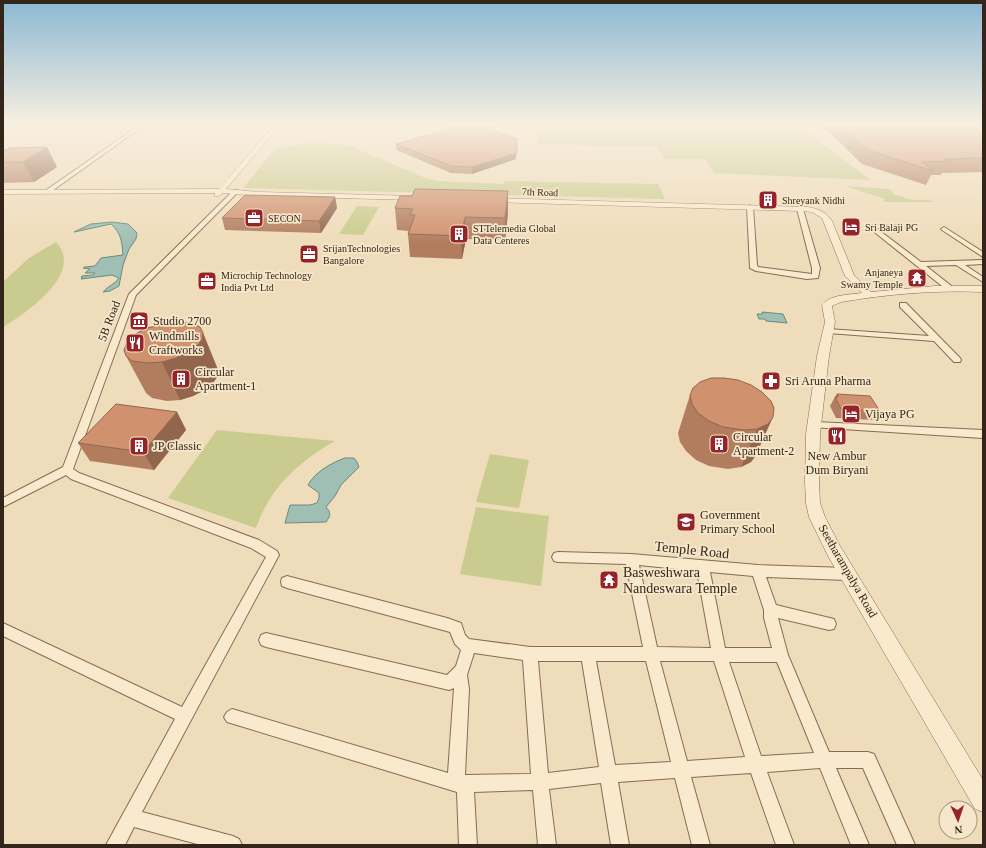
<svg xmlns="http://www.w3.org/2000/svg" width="986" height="848" viewBox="0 0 986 848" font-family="Georgia,serif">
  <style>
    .green { fill: #c9cc8e }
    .water { fill: #9fbfb4; stroke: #678c81 }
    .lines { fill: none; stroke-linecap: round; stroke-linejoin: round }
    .minor-casing { stroke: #866c54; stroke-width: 2 }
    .tertiary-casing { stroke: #866c54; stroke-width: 1 }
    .minor { fill: #faeacd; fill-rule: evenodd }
    .tertiary { fill: #faeacd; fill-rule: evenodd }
    .wall { fill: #b27d5f }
    .shaded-wall { fill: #91664d }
    .building { fill: #cf916e; stroke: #91664d }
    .labels { text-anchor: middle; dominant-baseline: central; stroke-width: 3.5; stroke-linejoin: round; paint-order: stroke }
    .far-street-label { font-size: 10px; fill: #34251a; stroke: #f6e7ca }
    .far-poi-label { font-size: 10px; fill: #34251a; stroke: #f6e7ca; text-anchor: start }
    .street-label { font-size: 12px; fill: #34251a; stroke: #f6e7ca }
    .poi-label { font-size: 12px; fill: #34251a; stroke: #f6e7ca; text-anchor: start }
    .near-street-label { font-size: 14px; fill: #34251a; stroke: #f6e7ca }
    .near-poi-label { font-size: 14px; fill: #34251a; stroke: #f6e7ca; text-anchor: start }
  </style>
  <rect width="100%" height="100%" fill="#efdcba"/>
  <g class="green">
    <path d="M490,124h305l76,56 -157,-7 -9,-14h-40l-8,-12 -119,-3 -1,-16 -48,-2z"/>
    <path d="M310,143l38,2 77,33 14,3 65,3 1,-3 153,3 7,15 -422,-11 32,-39z"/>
    <path d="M845,186l45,3 5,6c6,0 8,3 13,4 9,3 18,-2 26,3h-49l-2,-1 2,-2z"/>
    <path d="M357,206l22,1 -16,28 -24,-1z"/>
    <path d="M56,242c29,31 -30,71 -53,85v-45l26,-24z"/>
    <path d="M217,430l118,11c-37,21 -65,47 -79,87l-88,-30z"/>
    <path d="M490,454l39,6 -10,48 -43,-6z"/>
    <path d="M476,507l73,9 -8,70 -81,-12z"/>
  </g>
  <g class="water">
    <path d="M112,222l16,2 9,9 -1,6 -7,10 -6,16 -4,21 -9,5 -7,1c5,-6 12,-8 16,-14l-7,-3 -31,4 2,-1 -2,-1 1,-1 11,-1 2,-2h-10l5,-4 -7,-1 2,-1 10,-1 6,-8 22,-3c-1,-14 -2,-22 -12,-31l-37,8 17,-8z"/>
    <path d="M762,312l21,2 4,9 -21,-2 -1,-2h-6l-2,-5h6z"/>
    <path d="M345,458h9l3,4 2,5 -18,18 -6,11 -9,11c5,6 5,8 0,15l-41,1 5,-18h20l7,-2 2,-5v-5l-11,-8c7,-13 23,-22 37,-27z"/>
  </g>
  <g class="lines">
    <defs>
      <g id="minor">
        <path d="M3,124h6l-6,3z"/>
        <path d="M141,124h5l-97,69h-4v-2z"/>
        <path d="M234,190l5,1 -103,104 -63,174 6,4 180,67 18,11 2,4 -137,257 91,24 6,3 3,6h-41l-67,-18 -9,18h-19l69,-126 -172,-83v-13l179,84 84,-150 -15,-9 -180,-69 -5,-4 -63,32v-9l60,-31 66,-173z"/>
        <path d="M750,205l3,2 4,58 1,2 54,7v-6l-15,-59 3,-2 3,2 17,59 -2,10 -11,1 -51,-8 -6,-3 -3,-61z"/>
        <path d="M868,225h31v2l-2,1h-21l45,34 62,-2v4l-18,1 18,12v5l-27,-17 -30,1 28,22 -1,2h-6l-79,-63z"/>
        <path d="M944,227l39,25v5l-41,-27 -1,-1z"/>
        <path d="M900,303h6l54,55 1,2 -1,2h-6l-20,-21 -106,-8 -4,-2 4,-2 101,7 -29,-29z"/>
        <path d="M815,422l168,8v8l-172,-11 -1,-2z"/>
        <path d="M558,552l73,2 127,11 89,3 5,2 1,4 -1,4 -5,2 -81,-3 10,28 58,14 2,5 -2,5 -5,1 -51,-12 10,37 41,97h39l6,2 41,91h-18l-34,-77h-27l33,77h-18l-31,-77 -53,4 27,73h-18l-25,-72 -60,4 19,68h-18l-17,-67 -57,4 11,63h-18l-10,-62 -52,6 7,56h-18l-5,-55 -59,2 3,53h-18l-2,-53 -230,-70 -3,-5 3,-5 5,-3 216,64 6,-85 -5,2 -183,-43 -5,-2 -2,-5 2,-5 5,-2 181,42 9,-9 5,-16 -6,-6 -5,-12 -163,-44 -5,-2 -1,-4 1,-4 5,-2 160,42 14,5 4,12 4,4 61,8h113l-17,-83 -68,-2 -4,-1 -2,-4 2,-4zM639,565l58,6 14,77 -54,-1zM710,572l43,4 11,34v8l8,30h-47zM474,653l49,7 8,114 -66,1 4,-86 -2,-14zM538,661h44l17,106 -51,6zM596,661h50l25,101 -56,3zM660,661h54l31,96 -58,4zM729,662h48l37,91 -53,3z"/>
      </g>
      <g id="tertiary">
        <path d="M275,124h6l-55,65 33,3 157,4 4,2 -4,2 -157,-4 -36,-3 -5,3h-3v-3l-212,1v-4l216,-1z"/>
        <path d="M488,198l320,9c11,2 18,5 24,14l22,54 17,17 64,-6h48v6c-48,-2 -95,2 -142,10l-9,4 3,16 -6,34 -9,78 -1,48 1,21 5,14 15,29 143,234v32l-8,-3 -147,-253 -19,-39 -3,-14 -1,-21 1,-48 11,-78 8,-34 -3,-17c9,-11 27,-10 40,-12l-17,-17 -23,-58 -10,-6 -11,-1 -310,-9 -4,-2z"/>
      </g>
    </defs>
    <use href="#minor" class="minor-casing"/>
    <use href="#tertiary" class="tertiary-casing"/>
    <use href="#minor" class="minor"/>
    <use href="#tertiary" class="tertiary"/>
  </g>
  <g class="wall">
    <path d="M821,124h148l14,9v39l-41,1 -1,2h-10l-5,10 -64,-21z"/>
    <path d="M978,124h5v3z"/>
    <path d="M493,130l23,29 -44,15 -21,-1 -55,-23v-6z"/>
    <path d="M3,151l54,16 -23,15 -31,1z"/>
    <path d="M412,196l96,16 -3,28 -39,-1 -4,20 -52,-2 -2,-23 1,-3 -12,-1 -2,-22z"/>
    <path d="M335,197l2,11 -16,25 -96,-3 -3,-12z"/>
    <path d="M203,333l15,37 -1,7 -4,6 -8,7 -12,6 -13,4 -13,1 -15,-3 -6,-5 -20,-37z"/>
    <path d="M762,392l-6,63 -5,7 -10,5 -13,2 -19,-3 -13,-6 -10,-9 -6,-9 -2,-9 12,-38z"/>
    <path d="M837,394l43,17 -6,9 -38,-2 -6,-12 5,-9z"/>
    <path d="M177,412l9,18 -32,40 -64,-9 -12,-18z"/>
  </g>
  <g class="shaded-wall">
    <path d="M517,139l-1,20 -44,15v-7z"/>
    <path d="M47,147l10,20 -23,15 -11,-20z"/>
    <path d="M508,191v21l-3,28v-22z"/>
    <path d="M335,197l2,11 -16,25 -2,-12z"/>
    <path d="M465,217l1,22 -4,20 -1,-23z"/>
    <path d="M203,333l15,37 -1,7 -4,6 -8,7 -12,6 -13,4 -18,-38z"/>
    <path d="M177,412l9,18 -32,40 -11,-18z"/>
    <path d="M773,417l-17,38 -5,7 -10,5 16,-38z"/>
  </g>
  <g class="building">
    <path d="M450,124h43v6l24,9v14l-45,14 -21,-1 -55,-22 52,-15z"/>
    <path d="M839,124h130l14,9v25l-39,1 4,2 -26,1 11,9 -65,-21z"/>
    <path d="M47,147l-24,15h-20v-11l7,-3z"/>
    <path d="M415,189l93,2 -3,27 -40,-1 -4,19 -53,-2 7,-19h-5l3,-6 -18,-1 5,-12h12z"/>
    <path d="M245,195l90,2 -16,24 -97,-3z"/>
    <path d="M170,322l22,1 8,4 3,6 -1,7 -4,5 -10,7 -12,6 -14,4 -14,1 -16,-2 -6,-5 -2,-6 3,-8 7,-7 10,-6z"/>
    <path d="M711,378h13l14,2 13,5 11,7 9,9 3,7 -1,9 -5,7 -11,5 -13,1 -21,-3 -14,-6 -11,-8 -6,-9 -2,-9 3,-7 7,-6z"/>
    <path d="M837,394l33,2 10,15 -39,-2 -6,-12h3z"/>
    <path d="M116,404l61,8 -34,40 -65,-9z"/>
  </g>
  <linearGradient id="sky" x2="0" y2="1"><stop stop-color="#8bb8d3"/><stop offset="0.51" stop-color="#f8efe0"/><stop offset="1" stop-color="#f8efe0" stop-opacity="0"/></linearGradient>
  <rect width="986" height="243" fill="url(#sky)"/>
  <defs>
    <symbol id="building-square" viewBox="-11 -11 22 22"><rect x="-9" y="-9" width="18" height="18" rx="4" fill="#96222a" stroke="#f6e7ca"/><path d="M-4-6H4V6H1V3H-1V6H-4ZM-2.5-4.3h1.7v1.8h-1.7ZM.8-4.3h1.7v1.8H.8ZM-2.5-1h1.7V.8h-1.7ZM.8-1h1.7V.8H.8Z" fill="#fff"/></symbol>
    <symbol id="office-square" viewBox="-11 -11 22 22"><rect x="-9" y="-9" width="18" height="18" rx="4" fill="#96222a" stroke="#f6e7ca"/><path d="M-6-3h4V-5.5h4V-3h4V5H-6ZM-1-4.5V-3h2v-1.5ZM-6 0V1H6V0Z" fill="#fff"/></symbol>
    <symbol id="hotel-square" viewBox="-11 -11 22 22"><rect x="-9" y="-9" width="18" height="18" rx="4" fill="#96222a" stroke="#f6e7ca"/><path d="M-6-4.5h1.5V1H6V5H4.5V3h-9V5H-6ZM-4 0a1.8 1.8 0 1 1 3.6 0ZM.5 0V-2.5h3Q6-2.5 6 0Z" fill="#fff"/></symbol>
    <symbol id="temple-square" viewBox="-11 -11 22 22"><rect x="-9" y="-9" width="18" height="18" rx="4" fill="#96222a" stroke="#f6e7ca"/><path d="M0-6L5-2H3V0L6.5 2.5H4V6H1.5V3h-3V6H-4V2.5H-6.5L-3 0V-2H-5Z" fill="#fff"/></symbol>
    <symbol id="museum-square" viewBox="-11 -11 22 22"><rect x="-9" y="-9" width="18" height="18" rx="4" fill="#96222a" stroke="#f6e7ca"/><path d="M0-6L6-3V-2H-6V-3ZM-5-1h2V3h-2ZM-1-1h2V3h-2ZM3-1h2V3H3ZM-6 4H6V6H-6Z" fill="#fff"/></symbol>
    <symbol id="restaurant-square" viewBox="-11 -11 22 22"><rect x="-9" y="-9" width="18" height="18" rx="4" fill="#96222a" stroke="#f6e7ca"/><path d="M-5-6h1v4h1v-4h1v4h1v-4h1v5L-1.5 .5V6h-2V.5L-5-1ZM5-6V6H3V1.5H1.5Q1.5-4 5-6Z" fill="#fff"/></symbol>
    <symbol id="pharmacy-square" viewBox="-11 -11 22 22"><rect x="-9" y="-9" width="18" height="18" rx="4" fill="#96222a" stroke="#f6e7ca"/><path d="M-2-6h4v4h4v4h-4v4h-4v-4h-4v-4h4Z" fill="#fff"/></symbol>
    <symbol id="school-square" viewBox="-11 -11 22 22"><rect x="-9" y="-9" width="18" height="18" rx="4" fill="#96222a" stroke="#f6e7ca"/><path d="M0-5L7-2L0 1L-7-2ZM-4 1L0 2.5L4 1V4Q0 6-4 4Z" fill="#fff"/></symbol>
  </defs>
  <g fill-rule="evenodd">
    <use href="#building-square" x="757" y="189" width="22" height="22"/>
    <use href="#office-square" x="243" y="207" width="22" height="22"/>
    <use href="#hotel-square" x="840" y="216" width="22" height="22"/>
    <use href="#building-square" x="448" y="223" width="22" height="22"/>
    <use href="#office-square" x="298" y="243" width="22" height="22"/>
    <use href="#temple-square" x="906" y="267" width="22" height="22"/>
    <use href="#office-square" x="196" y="270" width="22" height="22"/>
    <use href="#museum-square" x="128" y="310" width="22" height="22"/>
    <use href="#restaurant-square" x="124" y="332" width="22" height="22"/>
    <use href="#building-square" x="170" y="368" width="22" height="22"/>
    <use href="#pharmacy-square" x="760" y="370" width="22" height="22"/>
    <use href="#hotel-square" x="840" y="403" width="22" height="22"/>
    <use href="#restaurant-square" x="826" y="425" width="22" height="22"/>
    <use href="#building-square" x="708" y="433" width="22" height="22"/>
    <use href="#building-square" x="128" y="435" width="22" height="22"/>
    <use href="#school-square" x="675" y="511" width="22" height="22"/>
    <use href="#temple-square" x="598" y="569" width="22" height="22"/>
  </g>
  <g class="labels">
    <g class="far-street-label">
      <text transform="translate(540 192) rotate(2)">7th Road</text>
    </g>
    <g class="far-poi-label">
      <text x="782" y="200">Shreyank Nidhi</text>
      <text x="268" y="218">SECON</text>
      <text x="865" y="227">Sri Balaji PG</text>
      <text x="473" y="228">STTelemedia Global<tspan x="473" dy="12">Data Centeres</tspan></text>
      <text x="323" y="248">SrijanTechnologies<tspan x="323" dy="12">Bangalore</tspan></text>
      <text x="903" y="272" text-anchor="end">Anjaneya<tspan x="903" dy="12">Swamy Temple</tspan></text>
      <text x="221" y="275">Microchip Technology<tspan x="221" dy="12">India Pvt Ltd</tspan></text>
    </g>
    <g class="street-label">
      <text transform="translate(109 321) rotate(-69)">5B Road</text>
      <text transform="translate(848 571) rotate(60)">Seetharampalya Road</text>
    </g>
    <g class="poi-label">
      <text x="153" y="321">Studio 2700</text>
      <text x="149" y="336">Windmills<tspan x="149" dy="14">Craftworks</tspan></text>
      <text x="195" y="372">Circular<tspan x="195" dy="14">Apartment-1</tspan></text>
      <text x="785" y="381">Sri Aruna Pharma</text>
      <text x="865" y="414">Vijaya PG</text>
      <text x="733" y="437">Circular<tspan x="733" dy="14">Apartment-2</tspan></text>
      <text x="153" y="446">JP Classic</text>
      <text x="837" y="456" text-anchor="middle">New Ambur<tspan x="837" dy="14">Dum Biryani</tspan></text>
      <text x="700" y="515">Government<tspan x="700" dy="14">Primary School</tspan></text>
    </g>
    <g class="near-street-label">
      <text transform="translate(692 550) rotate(6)">Temple Road</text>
    </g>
    <g class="near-poi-label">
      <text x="623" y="572">Basweshwara<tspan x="623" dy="16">Nandeswara Temple</tspan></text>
    </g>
  </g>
  <rect width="986" height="848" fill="none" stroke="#34251a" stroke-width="8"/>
  <g transform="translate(958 820) rotate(177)"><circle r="19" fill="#f6e7ca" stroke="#a89984"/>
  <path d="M0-3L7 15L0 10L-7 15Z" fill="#96222a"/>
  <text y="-6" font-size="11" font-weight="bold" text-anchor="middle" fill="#34251a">N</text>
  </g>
</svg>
